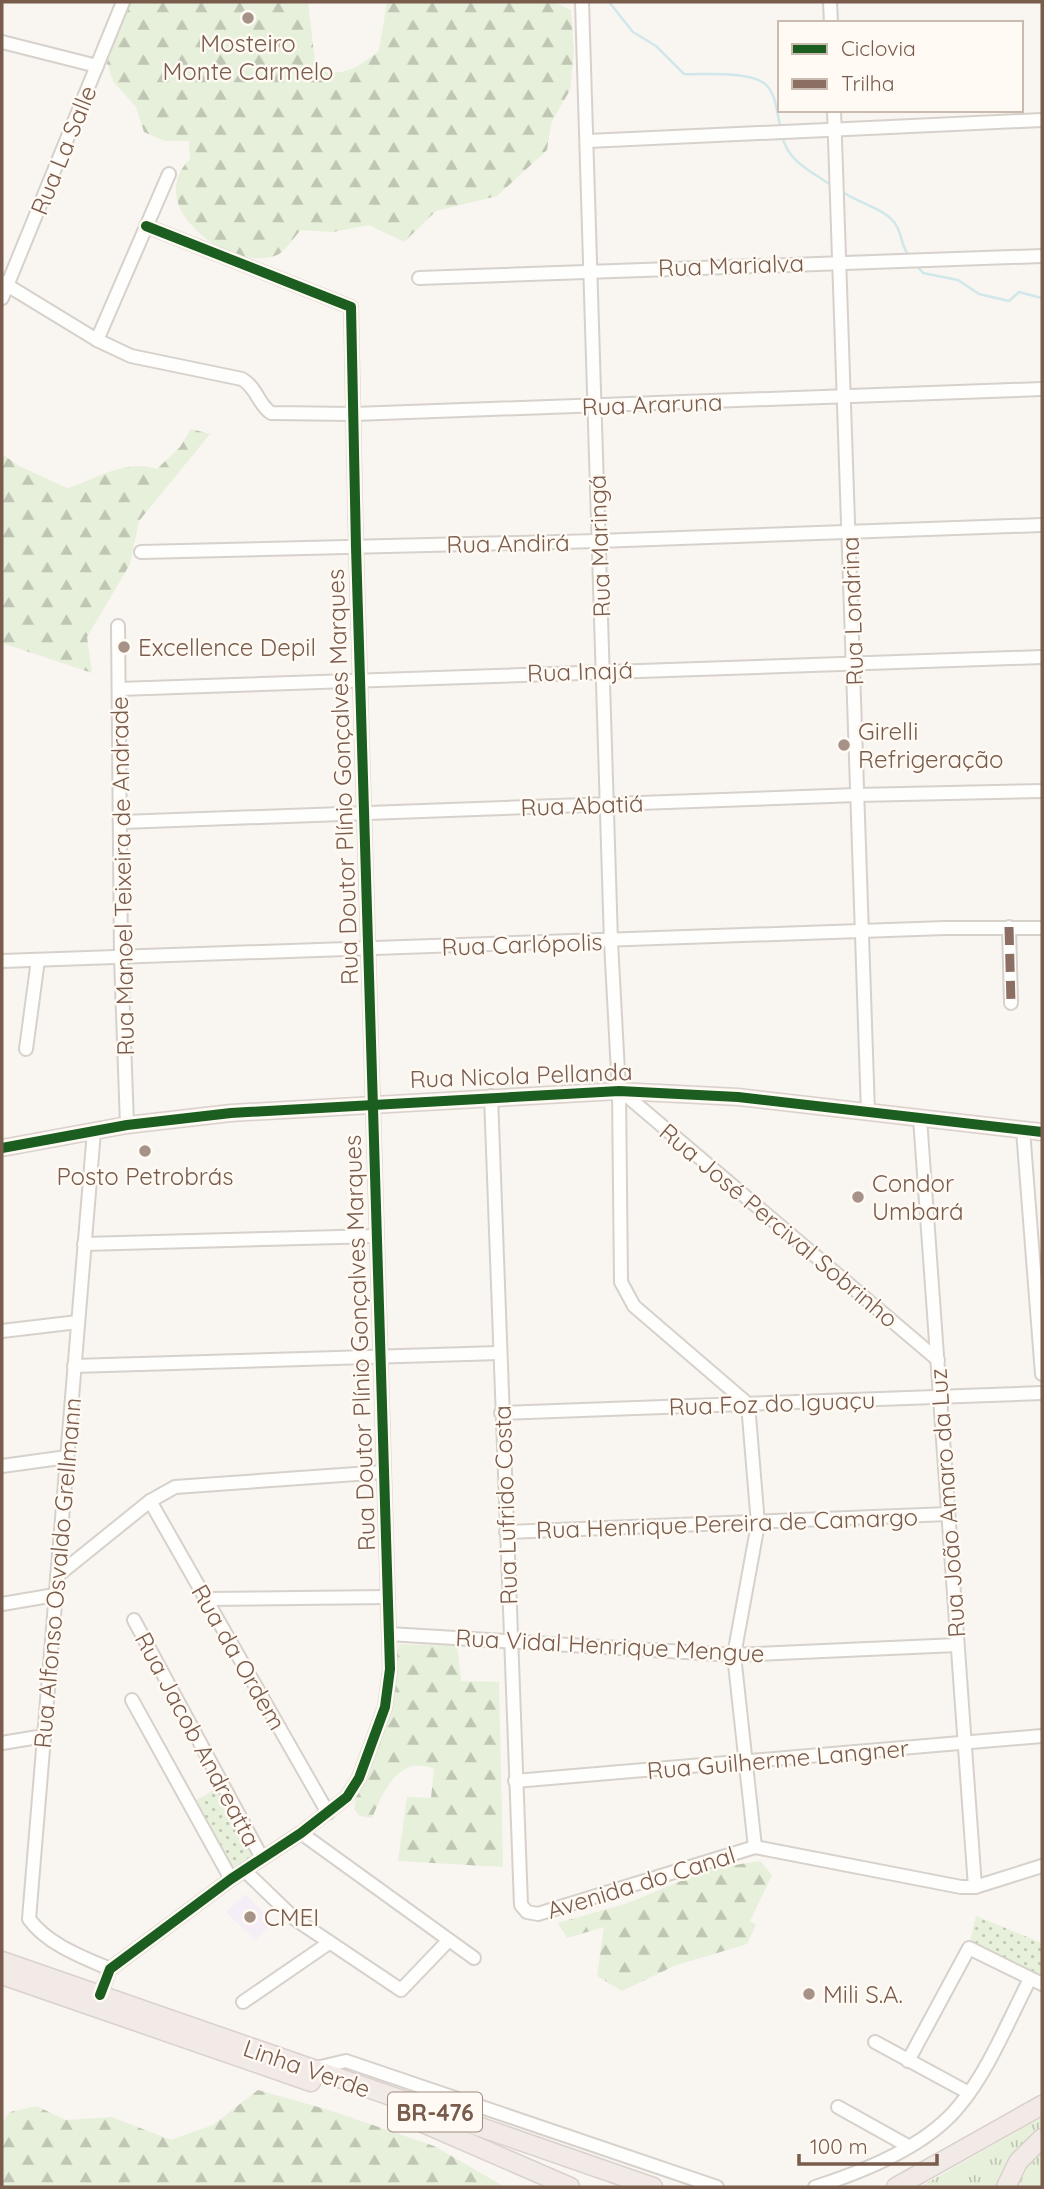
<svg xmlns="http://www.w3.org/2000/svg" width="1044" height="2189" viewBox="0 0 1044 2189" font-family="Quicksand,sans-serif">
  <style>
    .education { fill: #f6eef6 }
    .grass { fill: url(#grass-tufts) }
    .forest { fill: url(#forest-firs) }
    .park { fill: url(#park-dots) }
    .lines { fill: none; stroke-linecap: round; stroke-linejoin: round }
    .stream { stroke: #d0e8ea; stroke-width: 2.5 }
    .minor-casing { stroke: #d7d1cb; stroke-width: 16 }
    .major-casing { stroke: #dad1cc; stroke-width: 19 }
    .highway-casing { stroke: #dad1cc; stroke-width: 21 }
    .minor { stroke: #fefefd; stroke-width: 12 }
    .major { stroke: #f3eee8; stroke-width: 16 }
    .highway { stroke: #f2eae7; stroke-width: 18 }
    .quiet { stroke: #8d6e63; stroke-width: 9; stroke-dasharray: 18 9; stroke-linecap: butt }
    .cycleway-casing { stroke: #fffaf3; stroke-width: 15 }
    .cycleway { stroke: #1b5e20; stroke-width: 10 }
    .poi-dot { fill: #a69286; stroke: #fffaf3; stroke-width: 2.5 }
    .labels { text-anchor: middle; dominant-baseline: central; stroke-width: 5; stroke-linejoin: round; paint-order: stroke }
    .shield { fill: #fffaf3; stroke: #a28b7f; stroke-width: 2 }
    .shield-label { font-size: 23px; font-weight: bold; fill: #7a5c4d }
    .poi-label { font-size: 24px; fill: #7a5c4d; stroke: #fffaf3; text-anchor: start }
    .street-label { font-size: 24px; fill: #7a5c4d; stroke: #fffaf3 }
  </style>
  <defs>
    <pattern id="grass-tufts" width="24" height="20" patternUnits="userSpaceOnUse" patternTransform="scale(1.75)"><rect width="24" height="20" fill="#e7f0db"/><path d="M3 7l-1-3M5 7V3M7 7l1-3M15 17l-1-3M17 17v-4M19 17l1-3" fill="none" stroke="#c0c6b4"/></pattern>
    <pattern id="forest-firs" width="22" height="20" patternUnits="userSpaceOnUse" patternTransform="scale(1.75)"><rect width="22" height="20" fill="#e7f0db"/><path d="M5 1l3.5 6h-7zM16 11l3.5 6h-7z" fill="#c0c6b4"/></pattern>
    <pattern id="park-dots" width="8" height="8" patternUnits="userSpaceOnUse" patternTransform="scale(1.75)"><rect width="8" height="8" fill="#e7f0db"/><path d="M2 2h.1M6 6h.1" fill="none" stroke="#c0c6b4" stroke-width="1.8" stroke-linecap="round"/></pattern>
  </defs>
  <rect width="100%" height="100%" fill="#f9f5f0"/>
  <path class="education" d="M245,1894l28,28 -18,18 -29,-28z"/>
  <g class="grass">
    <path d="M1042,2117v14l-40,56h-82z"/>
    <path d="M1042,2147v40h-30l17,-27z"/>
  </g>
  <g class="forest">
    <path d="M130,2h178l7,60 7,9c26,5 37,-5 57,-20l8,-49h167l17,8 3,42 -4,38 -19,33 -4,27 -50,46 -61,15 -32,31 -35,-17 -36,7 -32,-2c-7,7 -14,19 -22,24 -43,22 -139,-45 -89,-95l-1,-18h-24l-21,-9 -8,-25 -23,-26 -6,-18z"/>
    <path d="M191,429l19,5 -71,87 -9,43 -43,73 5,36 -90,-30v-189l17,12 48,22c30,-9 59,-30 90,-19l23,-22z"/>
    <path d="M399,1644l58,2 4,35 38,1 4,185 -105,-6 9,-64 24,1 3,-29c-35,-15 -51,23 -62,49l-12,-2 -6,-7 6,-29 23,-48z"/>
    <path d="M760,1861l12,14 -22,46 6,4 -9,19 -73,22 -52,25 -25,-15 7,-49 -37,11 -9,-15 70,-20 82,-34z"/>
    <path d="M258,2090l74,21 102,35 71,41h-503v-64l8,-11 26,-6 30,14 46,-3 59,23 42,-15z"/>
  </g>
  <g class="park">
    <path d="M220,1786l37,68 -26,15 -36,-68z"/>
    <path d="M976,1916l66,27v33l-72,-34z"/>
  </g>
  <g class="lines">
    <g class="stream">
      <path d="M609,2l24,30 23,14 28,28c19,1 72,-4 84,13 9,11 9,29 13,42"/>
      <path d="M782,136c7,27 28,34 50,50"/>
      <path d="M841,191c15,11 42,17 53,31 9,11 6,24 16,35"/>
      <path d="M916,265l7,8 35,7 21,14 30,7 10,-9 23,6"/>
    </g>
    <defs>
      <g id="minor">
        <path d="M582,2l29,940 8,149 2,191 13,24 114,98 10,120 -24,131 21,192"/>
        <path d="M830,2l1,21"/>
        <path d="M2,42l95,24"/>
        <path d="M834,110l34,1002"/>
        <path d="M588,141l454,-21"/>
        <path d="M419,278l623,-22"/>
        <path d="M2,282l95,58 34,16 111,23c15,9 16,25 29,34l83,1 688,-25"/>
        <path d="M2,298l121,-296"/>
        <path d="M97,340l72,-166"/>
        <path d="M141,552l457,-11 444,-16"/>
        <path d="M118,626l3,331 6,168"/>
        <path d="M119,689l923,-32"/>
        <path d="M122,822l735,-27 185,-4"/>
        <path d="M1009,927l2,76"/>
        <path d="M2,961l943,-33h97"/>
        <path d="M26,1049l12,-89"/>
        <path d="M621,1091l317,269"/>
        <path d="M491,1096l30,809 6,7 11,2 217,-67 206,40h14l67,-21"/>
        <path d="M920,1118l55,769"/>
        <path d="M1023,1130l19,244"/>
        <path d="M94,1131l-65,788c18,25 53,38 81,50"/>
        <path d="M84,1244l293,-8"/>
        <path d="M2,1331l76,-9"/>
        <path d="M74,1366l425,-13"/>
        <path d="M501,1413l541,-20"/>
        <path d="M2,1466l65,-9"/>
        <path d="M150,1501l178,312"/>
        <path d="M506,1532l442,-18"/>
        <path d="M57,1576l93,-75 25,-14 209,-15"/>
        <path d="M206,1599l182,-2"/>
        <path d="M2,1604l53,-9"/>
        <path d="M134,1620l128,238"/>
        <path d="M389,1634l345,21 223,-10"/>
        <path d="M132,1700l99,179"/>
        <path d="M2,1743l42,-7"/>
        <path d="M515,1781l527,-45"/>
        <path d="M301,1833l173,125"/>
        <path d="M244,1870l51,49 106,71 47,-49"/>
        <path d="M100,1995l10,-26 121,-90 70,-46 46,-36 12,-19 26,-71 5,-38 -34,-1122 -5,-240 -205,-81"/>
        <path d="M243,2002l86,-59"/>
        <path d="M875,2042l94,51"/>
        <path d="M908,2061l61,-113 73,36"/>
        <path d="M312,2069l34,-8 371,126"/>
        <path d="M838,2107l70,39"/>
        <path d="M815,2187c47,-15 112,-41 144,-81 29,-34 50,-87 71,-127"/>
      </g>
      <path id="major" d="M2,1148l125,-23 104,-12 388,-22 119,6 304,35"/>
      <g id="highway">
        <path d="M2,1961l651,226"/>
        <path d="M2,1975l309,107"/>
        <path d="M400,2113l170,74"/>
        <path d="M896,2187l146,-82"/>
        <path d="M1006,2187l12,-25 24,-24"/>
      </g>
    </defs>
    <use href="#minor" class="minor-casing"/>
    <use href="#major" class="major-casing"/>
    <use href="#highway" class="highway-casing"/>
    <use href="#minor" class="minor"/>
    <use href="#major" class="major"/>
    <use href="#highway" class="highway"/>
    <path class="quiet" d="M1009,927l2,76"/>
    <defs>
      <g id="cycleway">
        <path d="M2,1148l125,-23 104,-12 388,-22 119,6 304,35"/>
        <path d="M100,1995l10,-26 121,-90 70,-46 46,-36 12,-19 26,-71 5,-38 -34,-1122 -5,-240 -205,-81"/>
      </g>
    </defs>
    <use href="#cycleway" class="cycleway-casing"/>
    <use href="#cycleway" class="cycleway"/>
  </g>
  <g class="poi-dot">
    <circle cx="248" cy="18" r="7"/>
    <circle cx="124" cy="647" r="7"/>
    <circle cx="844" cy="745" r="7"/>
    <circle cx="145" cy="1151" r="7"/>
    <circle cx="858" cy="1197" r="7"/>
    <circle cx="250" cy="1917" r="7"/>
    <circle cx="809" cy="1994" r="7"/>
  </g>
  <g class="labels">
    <rect class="shield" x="388" y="2092.5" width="94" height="39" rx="5"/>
    <g class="shield-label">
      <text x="435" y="2112">BR-476</text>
    </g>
    <g class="poi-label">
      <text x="248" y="43" text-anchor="middle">Mosteiro<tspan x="248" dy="28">Monte Carmelo</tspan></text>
      <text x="138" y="647">Excellence Depil</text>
      <text x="858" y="731">Girelli<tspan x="858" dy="28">Refrigeração</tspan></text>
      <text x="145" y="1176" text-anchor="middle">Posto Petrobrás</text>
      <text x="872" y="1183">Condor<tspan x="872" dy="28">Umbará</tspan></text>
      <text x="264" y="1917">CMEI</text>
      <text x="823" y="1994">Mili S.A.</text>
    </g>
    <g class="street-label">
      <text transform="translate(63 150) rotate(-68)">Rua La Salle</text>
      <text transform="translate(731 265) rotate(-2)">Rua Marialva</text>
      <text transform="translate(652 404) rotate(-2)">Rua Araruna</text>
      <text transform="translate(508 543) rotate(-1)">Rua Andirá</text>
      <text transform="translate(599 546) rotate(-92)">Rua Maringá</text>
      <text transform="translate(852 611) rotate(-92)">Rua Londrina</text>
      <text transform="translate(580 671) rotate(-2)">Rua Inajá</text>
      <text transform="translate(342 777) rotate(-92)">Rua Doutor Plínio Gonçalves Marques</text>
      <text transform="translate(582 805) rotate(-2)">Rua Abatiá</text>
      <text transform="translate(122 876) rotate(-91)">Rua Manoel Teixeira de Andrade</text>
      <text transform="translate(522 944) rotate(-2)">Rua Carlópolis</text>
      <text transform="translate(521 1075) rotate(-2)">Rua Nicola Pellanda</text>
      <text transform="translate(779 1225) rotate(40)">Rua José Percival Sobrinho</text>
      <text transform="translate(359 1343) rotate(-92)">Rua Doutor Plínio Gonçalves Marques</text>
      <text transform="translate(772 1403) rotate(-2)">Rua Foz do Iguaçu</text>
      <text transform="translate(947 1503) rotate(-94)">Rua João Amaro da Luz</text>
      <text transform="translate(505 1505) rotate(-92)">Rua Lufrido Costa</text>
      <text transform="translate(727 1523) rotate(-2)">Rua Henrique Pereira de Camargo</text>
      <text transform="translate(57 1573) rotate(-85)">Rua Alfonso Osvaldo Grellmann</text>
      <text transform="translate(610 1645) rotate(3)">Rua Vidal Henrique Mengue</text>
      <text transform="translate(239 1657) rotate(60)">Rua da Ordem</text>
      <text transform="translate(198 1739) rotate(62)">Rua Jacob Andreatta</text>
      <text transform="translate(778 1759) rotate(-5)">Rua Guilherme Langner</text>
      <text transform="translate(641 1882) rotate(-17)">Avenida do Canal</text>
      <text transform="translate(307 2068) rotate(19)">Linha Verde</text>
    </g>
  </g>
  <rect width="1044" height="2189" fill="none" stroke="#7a5c4d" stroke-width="7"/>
  <rect x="778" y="21" width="245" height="91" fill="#fffaf3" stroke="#cabbb1" stroke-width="2"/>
  <rect x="792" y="44" width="35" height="10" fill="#1b5e20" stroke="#cabbb1" stroke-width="2"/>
  <text x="841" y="56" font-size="21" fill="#7a5c4d">Ciclovia</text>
  <rect x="792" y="79" width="35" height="10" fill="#8d6e63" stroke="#cabbb1" stroke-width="2"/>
  <text x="841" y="91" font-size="21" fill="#7a5c4d">Trilha</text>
  <path d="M799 2154v10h138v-10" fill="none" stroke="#7a5c4d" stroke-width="3.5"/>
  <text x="810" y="2154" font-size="21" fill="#7a5c4d" stroke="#fffaf3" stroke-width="5" paint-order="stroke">100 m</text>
</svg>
